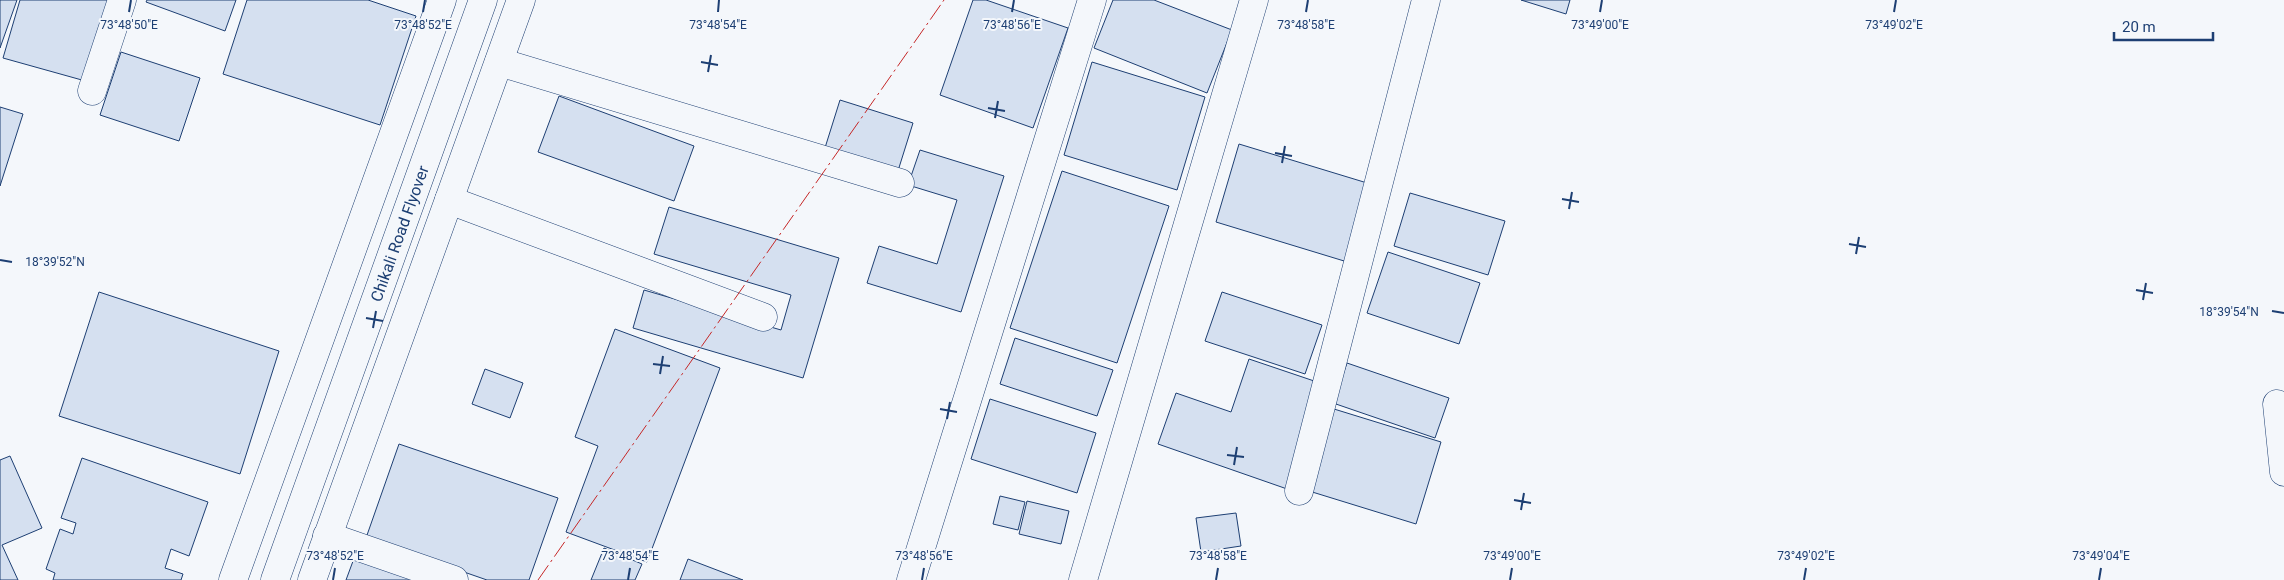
<svg xmlns="http://www.w3.org/2000/svg" width="2284" height="580" viewBox="0 0 2284 580" font-family="Roboto,sans-serif">
  <style>
    .building { fill: #d5e0f0; stroke: #1d3f73 }
    .lines { fill: none; stroke-linecap: round; stroke-linejoin: round }
    .minor-casing { stroke: #1d3f73; stroke-width: 29 }
    .major-casing { stroke: #1d3f73; stroke-width: 29 }
    .minor { stroke: #f4f7fb; stroke-width: 28 }
    .major { stroke: #f4f7fb; stroke-width: 28 }
    .power { stroke: #c62828; stroke-width: 1; stroke-dasharray: 18 4 2.5 4; stroke-linecap: butt }
    .ticks { fill: none; stroke: #1d3f73; stroke-width: 2 }
    .labels { text-anchor: middle; dominant-baseline: central; stroke-width: 4; stroke-linejoin: round; paint-order: stroke }
    .street-label { font-size: 16px; fill: #1d3f73; stroke: #f4f7fb }
    .ticks-label { font-size: 12px; text-anchor: middle; fill: #1d3f73; stroke: #f4f7fb; stroke-width: 4; stroke-linejoin: round; paint-order: stroke }
  </style>
  <rect width="100%" height="100%" fill="#f4f7fb"/>
  <g class="building">
    <path d="M0,0h17l-17,48z"/>
    <path d="M20,0h89l-20,82 -86,-24z"/>
    <path d="M147,0h89l-11,31 -79,-29z"/>
    <path d="M247,0h121l48,16 -36,109 -157,-51z"/>
    <path d="M973,0h13l82,28 -35,100 -93,-33z"/>
    <path d="M1113,0h41l78,30 -25,63 -113,-45z"/>
    <path d="M1521,0h49l-4,14z"/>
    <path d="M121,52l79,26 -21,63 -79,-26z"/>
    <path d="M1092,62l113,35 -28,93 -113,-35z"/>
    <path d="M559,96l135,50 -20,55 -136,-49z"/>
    <path d="M840,100l73,23 -16,51 -73,-23z"/>
    <path d="M0,107l23,7 -23,72z"/>
    <path d="M1239,144l138,42 -23,78 -138,-42z"/>
    <path d="M920,150l84,26 -43,136 -94,-29 12,-37 58,18 20,-64 -49,-15z"/>
    <path d="M1062,171l107,35 -52,157 -107,-35z"/>
    <path d="M1410,193l95,28 -17,54 -94,-29z"/>
    <path d="M669,207l170,51 -36,120 -170,-50 11,-38 137,40 10,-35 -137,-41z"/>
    <path d="M1388,252l92,31 -21,61 -92,-31z"/>
    <path d="M99,292l180,59 -39,123 -181,-58z"/>
    <path d="M1222,292l100,33 -17,49 -100,-33z"/>
    <path d="M615,329l105,39 -73,194 -81,-30 32,-86 -23,-9z"/>
    <path d="M1015,338l98,32 -16,46 -97,-32z"/>
    <path d="M1249,359l77,26 -36,105 -132,-46 18,-51 55,19z"/>
    <path d="M1347,363l102,35 -14,40 -102,-35z"/>
    <path d="M485,369l38,14 -13,35 -38,-14z"/>
    <path d="M990,399l106,34 -19,60 -106,-34z"/>
    <path d="M1334,409l107,33 -25,82 -107,-33z"/>
    <path d="M399,444l159,54 -29,82h-42l-121,-42z"/>
    <path d="M10,456l32,72 -40,17 16,35h-18v-120z"/>
    <path d="M82,458l126,44 -19,54 -18,-7 -6,19 18,6 -2,6h-128l2,-7 -9,-4 14,-40 13,5 3,-11 -15,-5z"/>
    <path d="M1000,496l25,6 -7,28 -25,-6z"/>
    <path d="M1027,501l42,10 -8,33 -42,-10z"/>
    <path d="M1236,513l5,33 -40,6 -5,-34z"/>
    <path d="M604,548l38,16 -7,16h-44z"/>
    <path d="M356,553l71,27h-81z"/>
    <path d="M688,559l55,21h-63z"/>
  </g>
  <g class="lines">
    <defs>
      <g id="minor">
        <path d="M499,62l401,121"/>
        <path d="M92,91l30,-91"/>
        <path d="M449,200l314,117"/>
        <path d="M2277,404l7,68"/>
        <path d="M1299,491l127,-491"/>
        <path d="M327,536l127,44"/>
        <path d="M911,580l181,-580"/>
        <path d="M1083,580l171,-580"/>
      </g>
      <g id="major">
        <path d="M233,580l209,-580"/>
        <path id="s1" d="M275,580l208,-580"/>
        <path d="M312,580l209,-580"/>
      </g>
    </defs>
    <use href="#minor" class="minor-casing"/>
    <use href="#major" class="major-casing"/>
    <use href="#minor" class="minor"/>
    <use href="#major" class="major"/>
    <path class="power" d="M538,580l406,-580"/>
  </g>
  <path class="ticks" d="M129,12l2,-12M423,12l2,-12M718,12l1,-12M1012,12l2,-12M1306,12l2,-12M1600,12l2,-12M1894,12l2,-12M701,62l17,3M708,72l3,-17M988,108l17,3M995,118l3,-17M1275,153l17,3M1282,163l3,-17M1562,199l17,3M1569,209l3,-17M1849,244l17,3M1856,254l3,-17M0,260l12,2M2136,290l17,3M2143,300l3,-17M2272,311l12,2M366,318l17,3M373,328l3,-17M653,364l17,2M660,374l3,-18M940,409l17,3M947,419l3,-17M1227,455l17,2M1234,465l3,-18M1514,500l17,3M1521,510l3,-17M333,580l2,-12M628,580l2,-12M922,580l2,-12M1216,580l2,-12M1510,580l2,-12M1804,580l2,-12M2099,580l2,-12"/>
  <g class="labels">
    <g class="street-label">
      <text stroke="none"><textPath href="#s1" startOffset="368">Chikali Road Flyover</textPath></text>
    </g>
  </g>
  <g class="ticks-label">
    <text x="129" y="29">73°48'50"E</text>
    <text x="423" y="29">73°48'52"E</text>
    <text x="718" y="29">73°48'54"E</text>
    <text x="1012" y="29">73°48'56"E</text>
    <text x="1306" y="29">73°48'58"E</text>
    <text x="1600" y="29">73°49'00"E</text>
    <text x="1894" y="29">73°49'02"E</text>
    <text x="55" y="266">18°39'52"N</text>
    <text x="2229" y="316">18°39'54"N</text>
    <text x="335" y="560">73°48'52"E</text>
    <text x="630" y="560">73°48'54"E</text>
    <text x="924" y="560">73°48'56"E</text>
    <text x="1218" y="560">73°48'58"E</text>
    <text x="1512" y="560">73°49'00"E</text>
    <text x="1806" y="560">73°49'02"E</text>
    <text x="2101" y="560">73°49'04"E</text>
  </g>
  <path d="M2114 32v8h99v-8" fill="none" stroke="#1d3f73" stroke-width="2.5"/>
  <text x="2122" y="32" font-size="15" fill="#1d3f73" stroke="#f4f7fb" stroke-width="4" paint-order="stroke">20 m</text>
</svg>
